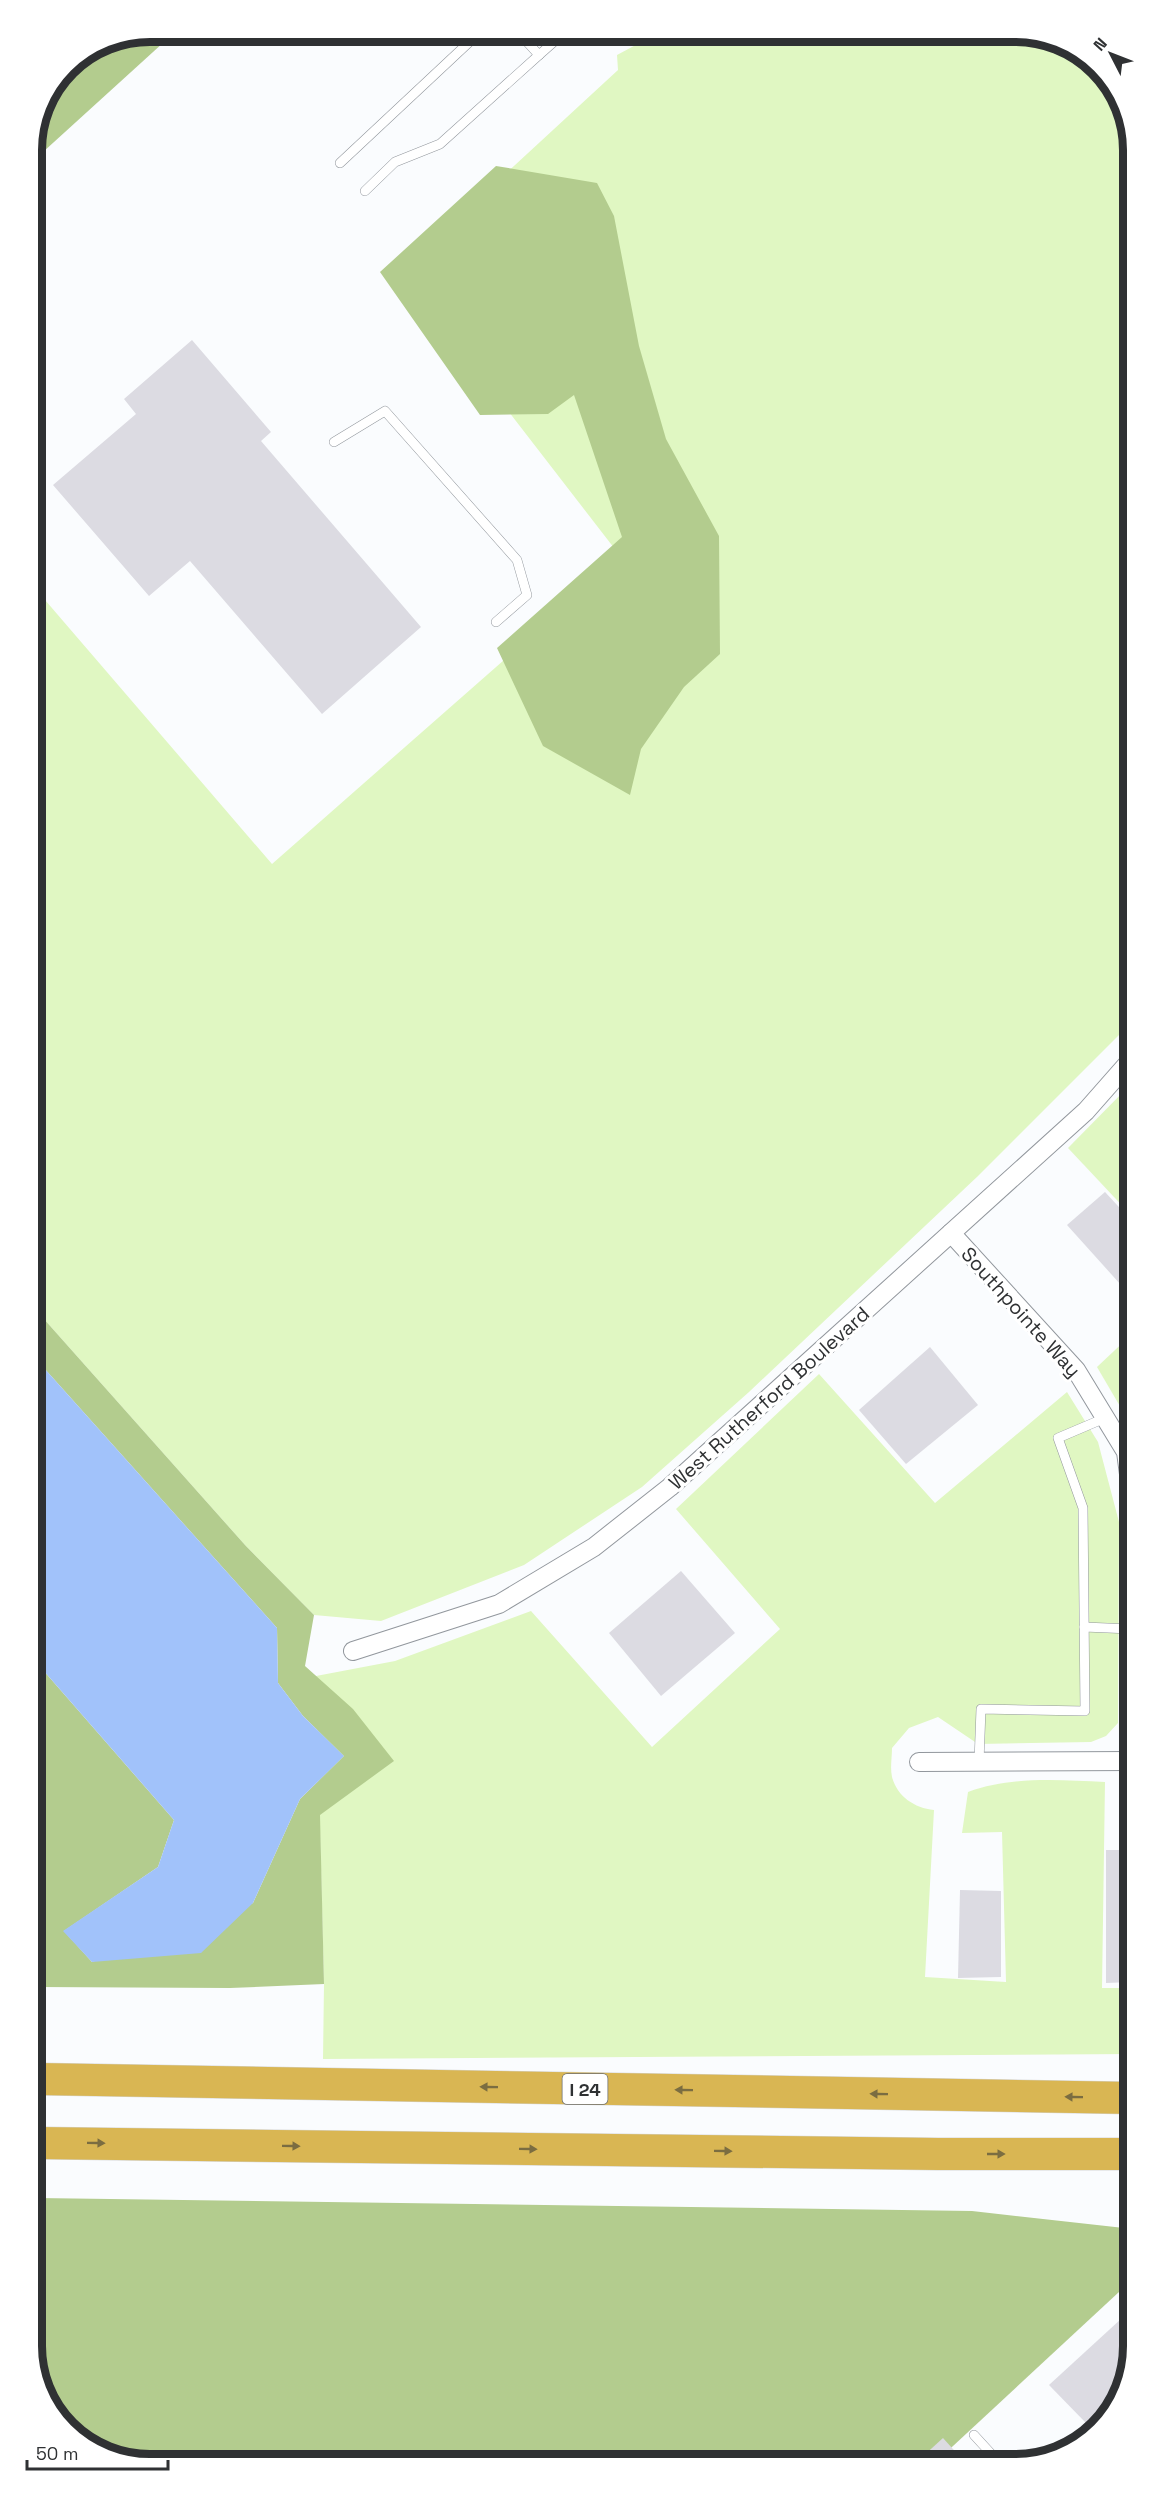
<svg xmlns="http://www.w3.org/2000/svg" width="1165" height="2496" viewBox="0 0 1165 2496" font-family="'Space Grotesk',sans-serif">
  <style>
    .green { fill: #e0f7c2 }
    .forest { fill: #b3cc8e }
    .water { fill: #a1c2fa }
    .building { fill: #dcdbe2 }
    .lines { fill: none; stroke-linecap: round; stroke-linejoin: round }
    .lane-casing { stroke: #92979d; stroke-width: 10 }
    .street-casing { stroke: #92979d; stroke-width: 20 }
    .highway-casing { stroke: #d5d6d6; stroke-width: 33 }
    .lane { stroke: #fff; stroke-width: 9 }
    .street { stroke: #fff; stroke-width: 18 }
    .highway { stroke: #d9b653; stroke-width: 32 }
    .oneway { fill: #7b6d41 }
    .labels { text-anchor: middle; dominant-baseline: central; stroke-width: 6; stroke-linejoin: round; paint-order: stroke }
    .shield { fill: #fff; stroke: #6d6f70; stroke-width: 1.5 }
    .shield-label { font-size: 18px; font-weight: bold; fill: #2f3133 }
    .street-label { font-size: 20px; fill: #2f3133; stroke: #fff }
    .rim { fill: none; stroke: #2f3133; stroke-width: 8 }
  </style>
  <rect width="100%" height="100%" fill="#fafcfe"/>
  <g class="green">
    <path d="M660,32h363l64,24 40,56 3,912 -152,152 -229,216 -107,95 -118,78 -143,56 -67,-6 -69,-70 -210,-236 -2,-723 239,278 349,-307 -221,-286 218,-201 -1,-15z"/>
    <path d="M1130,1085v129l-62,-66z"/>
    <path d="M1131,1335v90l-34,-58z"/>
    <path d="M819,1374l116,129 132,-111 31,50 21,80 -1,201 -12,13 -15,6 -113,2 -40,-27 -29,11 -17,20c0,9 -2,20 0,29 5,19 22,31 42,33l-9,167 81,5 -4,-150 -40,1 6,-41c44,-16 91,-12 137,-10l-3,206h30l1,66 -810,5 1,-75 -8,-308 79,-15 136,-50 121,136 128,-118 -104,-120z"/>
  </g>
  <g class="forest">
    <path d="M150,32h25l-143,130c0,-52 24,-99 72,-121 13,-6 32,-7 46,-9z"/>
    <path d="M496,166l101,17 17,33 25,130 27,93 53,97 1,118 -36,33 -43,62 -11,46 -87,-49 -46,-98 125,-111 -48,-142 -26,19 -68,1 -100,-143z"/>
    <path d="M35,1309l210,236 69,70 -9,51 48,43 41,52 -74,54 4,169 -94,4 -193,-1 -1,-325 138,158 -16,47 -94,64 28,31 161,-59 47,-104 44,-43 -41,-40 -25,-33 -1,-55 -242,-270z"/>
    <path d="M37,2198l935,13 161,18v50l-194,180 -797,5 -64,-24 -40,-56z"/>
  </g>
  <path class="water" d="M35,1358l242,270 1,55 25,33 41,40 -44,43 -47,104 -52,50 -109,9 -29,-31 95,-64 16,-47 -138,-158z"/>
  <g class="building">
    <path d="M192,340l79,92 -10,9 160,186 -99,87 -132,-153 -41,35 -96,-111 83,-71 -12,-15z"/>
    <path d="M1105,1192l25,27v76l-63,-70z"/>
    <path d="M930,1347l48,58 -72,59 -47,-54z"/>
    <path d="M681,1571l54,62 -74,63 -52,-63z"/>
    <path d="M1106,1850h26v132l-26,1z"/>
    <path d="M960,1890l41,1v86l-43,1z"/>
    <path d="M1133,2308v38l-16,48 -31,29 -37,-38z"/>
    <path d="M943,2438l19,21h-42z"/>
  </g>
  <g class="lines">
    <defs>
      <g id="lane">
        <path d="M613,32l4,3"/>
        <path d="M539,55l26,-23"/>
        <path d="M340,163l140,-131"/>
        <path d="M365,191l30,-29 45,-18 99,-89 -21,-23"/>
        <path d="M334,442l51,-31 132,149 10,35 -31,27"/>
        <path d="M1084,1627l47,2"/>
        <path d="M979,1762l2,-53 104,2 -2,-203 -25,-70 47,-20"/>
        <path d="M974,2435l21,23"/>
      </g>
      <g id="street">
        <path d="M951,1233l125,137 50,82 5,37"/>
        <path d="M353,1651l146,-47 95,-57 76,-60 281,-254 135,-122 44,-50"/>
        <path d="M919,1762l213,-1"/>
      </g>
      <g id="highway">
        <path d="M37,2079l1096,19"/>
        <path d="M37,2143l901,11h195"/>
      </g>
    </defs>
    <use href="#lane" class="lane-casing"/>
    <use href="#street" class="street-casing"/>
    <use href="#highway" class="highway-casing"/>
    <use href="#lane" class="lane"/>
    <use href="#street" class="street"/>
    <use href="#highway" class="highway"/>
  </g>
  <defs><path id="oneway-solid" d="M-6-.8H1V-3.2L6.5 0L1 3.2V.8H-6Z" transform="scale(1.5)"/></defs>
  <g class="oneway">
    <use href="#oneway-solid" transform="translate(489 2087) rotate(-179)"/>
    <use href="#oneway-solid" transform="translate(684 2090) rotate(-179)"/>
    <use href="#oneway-solid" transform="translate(879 2094) rotate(-179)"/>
    <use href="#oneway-solid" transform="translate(1074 2097) rotate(-179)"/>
    <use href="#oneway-solid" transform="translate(96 2143) rotate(1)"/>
    <use href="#oneway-solid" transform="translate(291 2146) rotate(1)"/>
    <use href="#oneway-solid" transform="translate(528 2149) rotate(1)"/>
    <use href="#oneway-solid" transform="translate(723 2151) rotate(1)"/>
    <use href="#oneway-solid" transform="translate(996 2154)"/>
  </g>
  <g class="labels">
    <rect class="shield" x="562.5" y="2074" width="45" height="30" rx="4.5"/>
    <g class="shield-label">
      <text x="585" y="2089">I 24</text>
    </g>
    <g class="street-label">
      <text transform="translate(1021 1312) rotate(48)">Southpointe Way</text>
      <text transform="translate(769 1398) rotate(-42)">West Rutherford Boulevard</text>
    </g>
  </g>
  <path d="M0 0H1165V2496H0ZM150 42H1015A108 108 0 0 1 1123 150V2346A108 108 0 0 1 1015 2454H150A108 108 0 0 1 42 2346V150A108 108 0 0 1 150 42Z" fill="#fff" fill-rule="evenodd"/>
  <path class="rim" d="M150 42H1015A108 108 0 0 1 1123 150V2346A108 108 0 0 1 1015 2454H150A108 108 0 0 1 42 2346V150A108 108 0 0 1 150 42Z"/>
  <g transform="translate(1111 54) rotate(312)" stroke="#ffffff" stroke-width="4.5" paint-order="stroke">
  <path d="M0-4.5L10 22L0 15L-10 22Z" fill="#2f3133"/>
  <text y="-9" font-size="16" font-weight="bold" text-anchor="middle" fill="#2f3133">N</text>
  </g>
  <path d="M27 2460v9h141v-9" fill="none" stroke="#2f3133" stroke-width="3"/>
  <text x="36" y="2460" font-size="18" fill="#2f3133" stroke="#ffffff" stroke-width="4.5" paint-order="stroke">50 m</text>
</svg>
